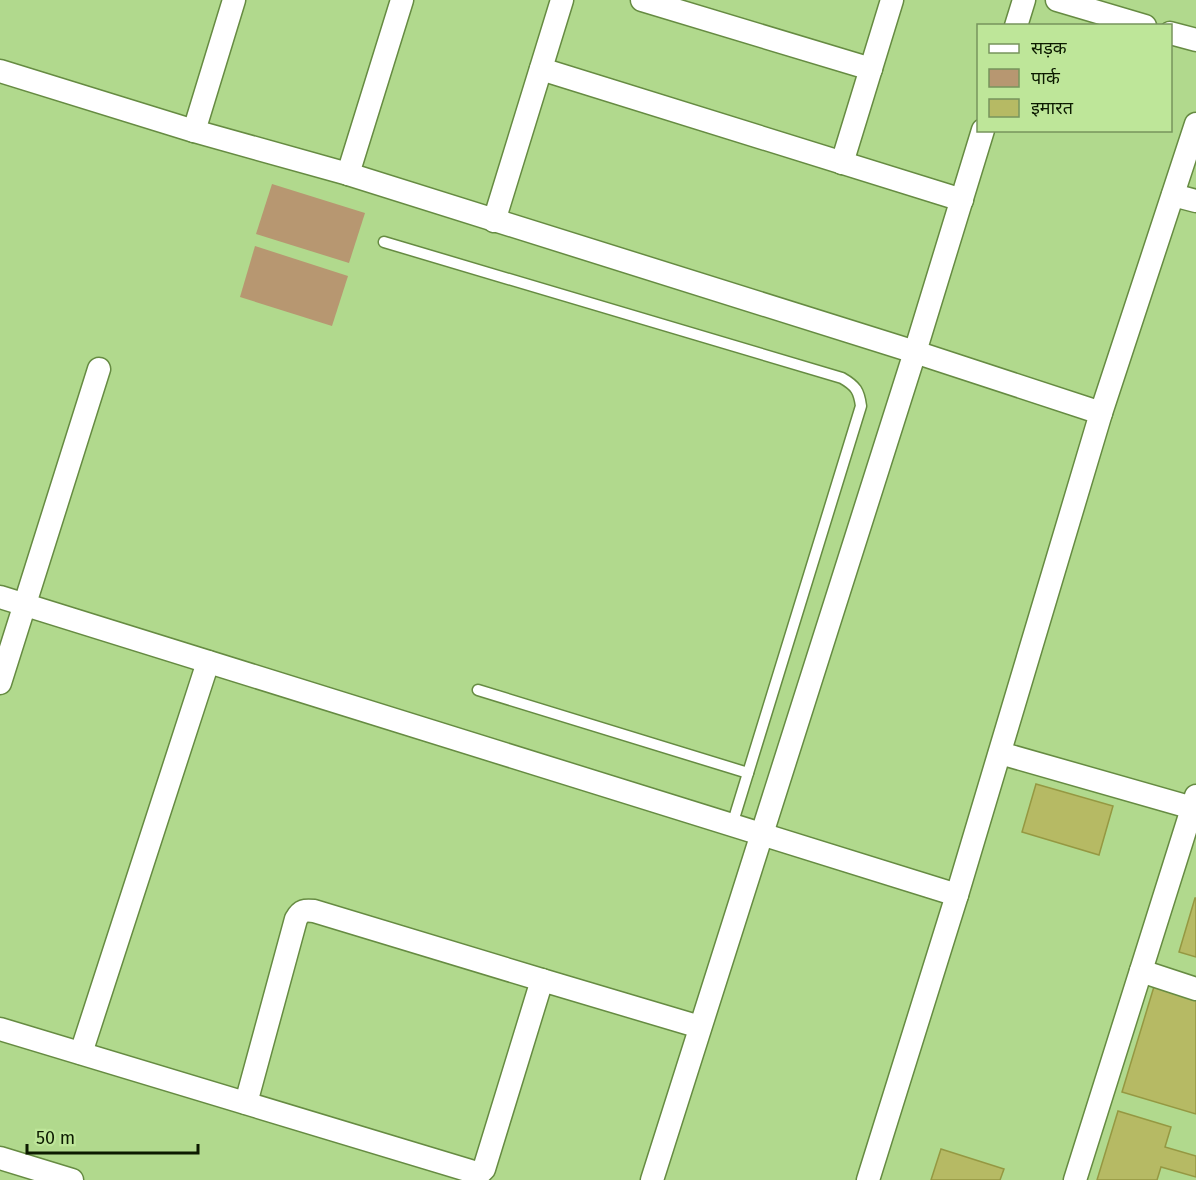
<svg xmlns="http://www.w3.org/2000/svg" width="1196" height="1180" viewBox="0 0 1196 1180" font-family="'Fira Sans','Noto Sans Devanagari',sans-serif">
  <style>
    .green { fill: #b79771 }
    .building { fill: #b6ba64; stroke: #959842; stroke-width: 1.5 }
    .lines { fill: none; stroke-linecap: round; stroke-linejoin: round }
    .service-casing { stroke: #668b42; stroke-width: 13 }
    .minor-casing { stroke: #668b42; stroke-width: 25 }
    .service { stroke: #fff; stroke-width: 10 }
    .minor { stroke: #fff; stroke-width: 22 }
  </style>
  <rect width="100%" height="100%" fill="#b1d98d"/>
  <g class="green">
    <path d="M272,184l93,29 -16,50 -93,-29z"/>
    <path d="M255,246l93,30 -16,50 -92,-29z"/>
  </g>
  <g class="building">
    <path d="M1036,784l77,22 -14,49 -77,-23z"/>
    <path d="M1195,898h1v59l-17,-5z"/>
    <path d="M1156,980l40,12v122l-74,-22z"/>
    <path d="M1118,1111l53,16 -6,20 31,9v21l-35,-10 -4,13h-60z"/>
    <path d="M941,1149l63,20 -4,11h-69z"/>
  </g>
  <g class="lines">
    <defs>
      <g id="service">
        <path d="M384,242l458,136c14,8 17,13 19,28l-129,419"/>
        <path d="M478,690l270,83"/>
      </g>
      <g id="minor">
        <path d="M642,0l229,69"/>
        <path d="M1057,0l88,26"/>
        <path d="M1016,26l8,-26"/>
        <path d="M1170,33l26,7"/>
        <path d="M541,69l421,131"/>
        <path d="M0,71l194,60 154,43 567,178 186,61"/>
        <path d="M194,131l40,-131"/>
        <path d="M842,163l50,-163"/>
        <path d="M348,174l54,-174"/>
        <path d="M1173,195l23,6"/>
        <path d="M494,221l68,-221"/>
        <path d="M0,597l957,298"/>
        <path d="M0,683l99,-314"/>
        <path d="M1000,753l196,56"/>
        <path d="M1141,971l55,18"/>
        <path d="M0,1029l477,144 4,-1 3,-3 58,-189 158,47"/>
        <path d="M81,1053l127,-391"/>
        <path d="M246,1103l50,-184c5,-9 9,-9 18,-8l228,69"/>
        <path d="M0,1158l72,22"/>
        <path d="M652,1180l263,-828 68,-222"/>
        <path d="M868,1180l89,-285 144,-482 95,-289"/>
        <path d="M1075,1180l121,-384"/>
      </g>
    </defs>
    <use href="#service" class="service-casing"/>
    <use href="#minor" class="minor-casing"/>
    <use href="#service" class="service"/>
    <use href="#minor" class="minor"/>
  </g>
  <rect x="977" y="24" width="195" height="108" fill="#bee699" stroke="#77945c" stroke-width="1.5"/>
  <rect x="989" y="44" width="30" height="9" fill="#ffffff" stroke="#77945c" stroke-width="1.5"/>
  <text x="1031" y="54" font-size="18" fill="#0c1a00">सड़क</text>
  <rect x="989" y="69" width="30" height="18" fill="#b79771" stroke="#77945c" stroke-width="1.5"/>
  <text x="1031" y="84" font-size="18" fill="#0c1a00">पार्क</text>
  <rect x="989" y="99" width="30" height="18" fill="#b6ba64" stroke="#77945c" stroke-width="1.5"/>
  <text x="1031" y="114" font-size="18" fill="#0c1a00">इमारत</text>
  <path d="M27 1144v9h171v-9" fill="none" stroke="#0c1a00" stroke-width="3"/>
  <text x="36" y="1144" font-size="18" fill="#0c1a00" stroke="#bee699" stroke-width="4.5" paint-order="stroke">50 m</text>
</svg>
